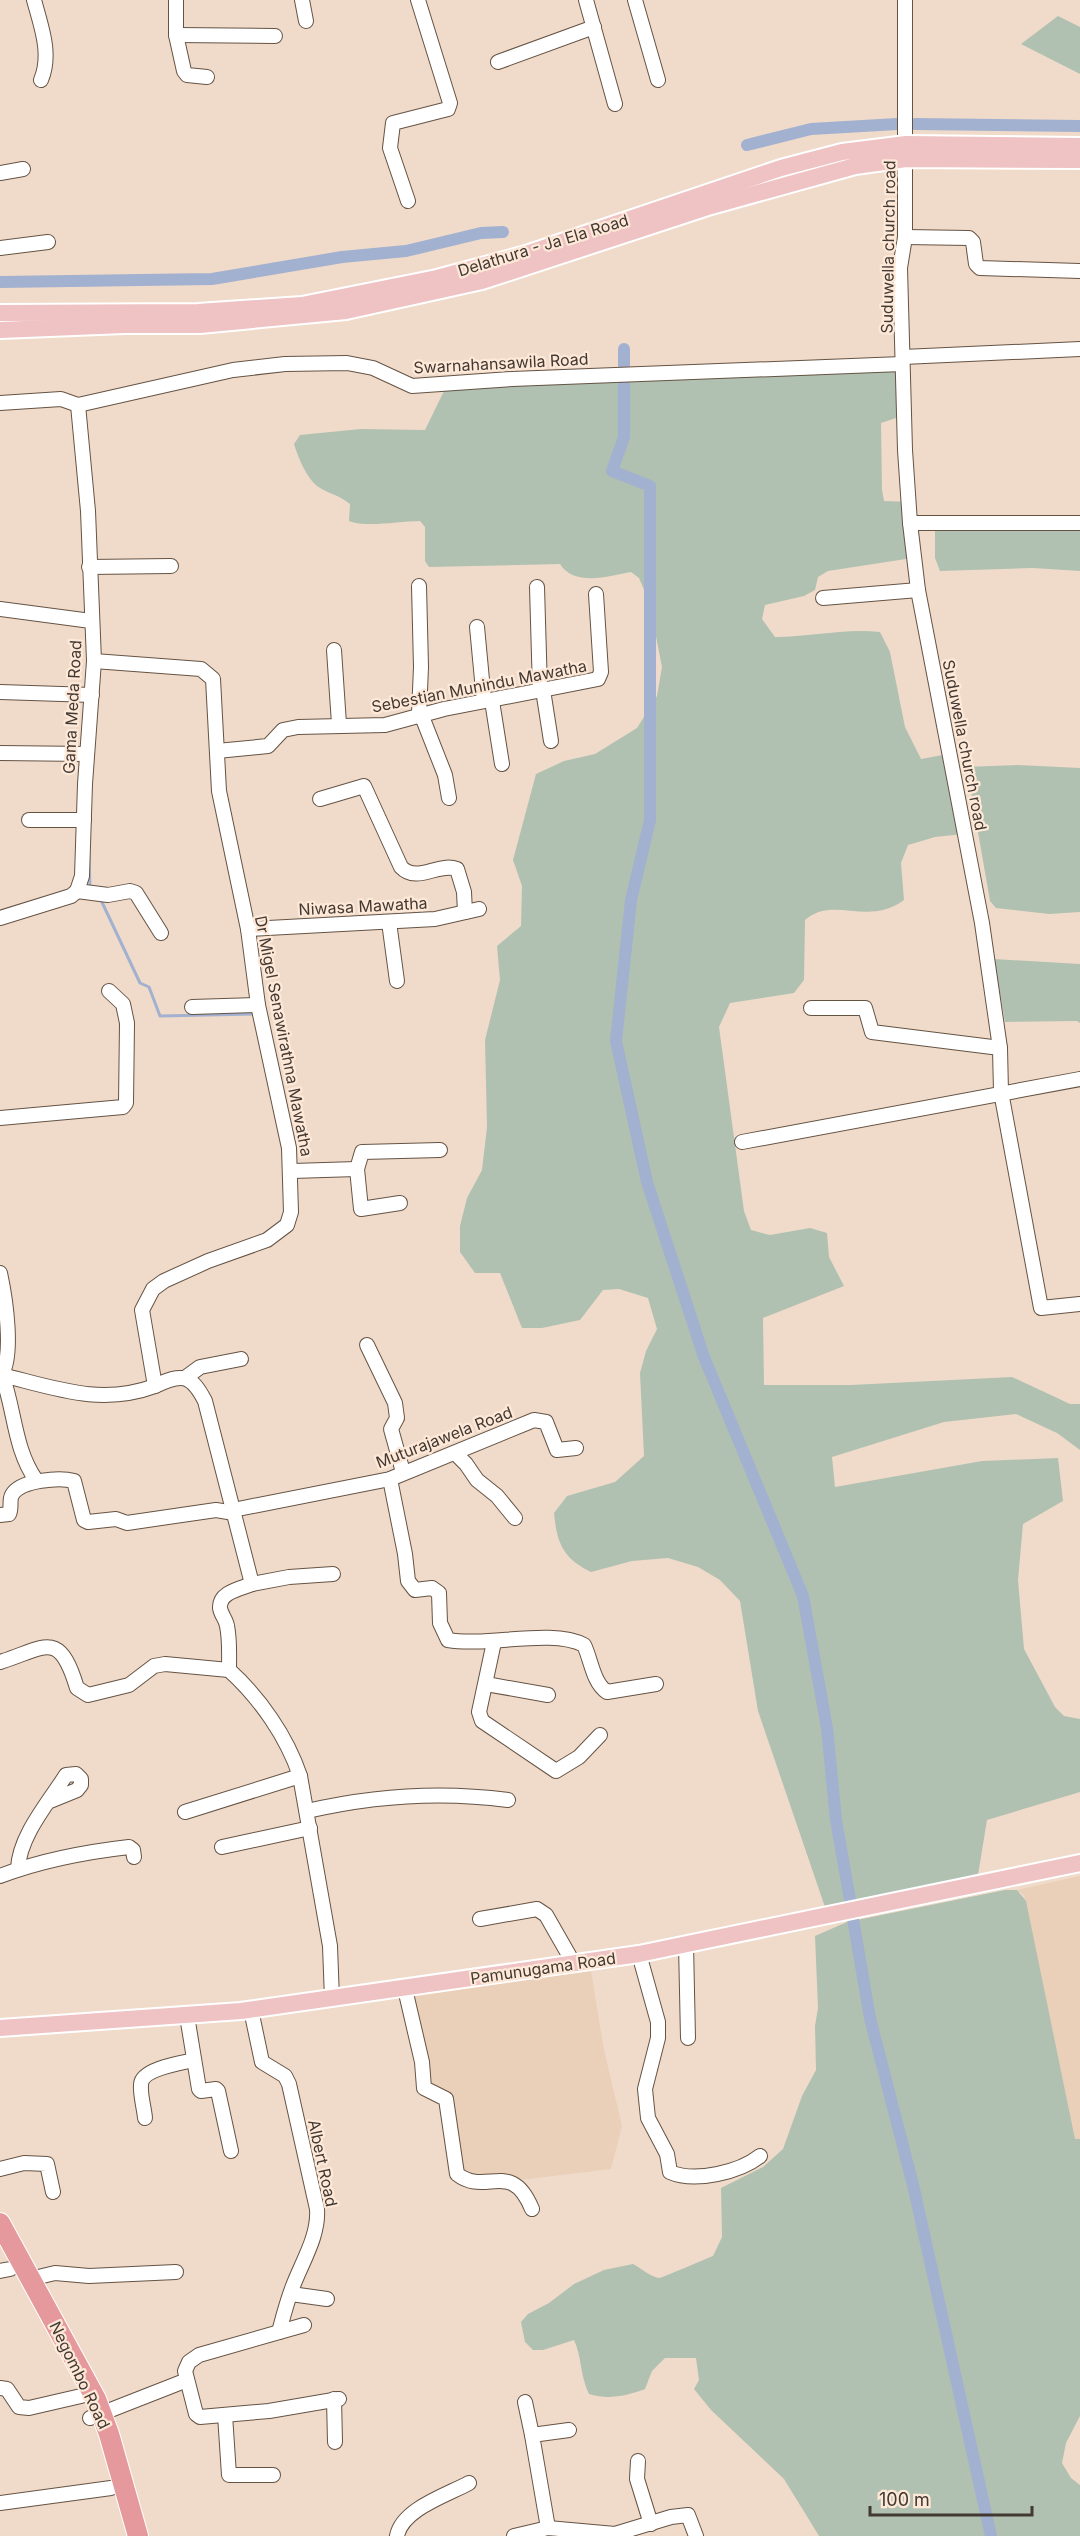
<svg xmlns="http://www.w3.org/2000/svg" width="1080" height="2536" viewBox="0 0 1080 2536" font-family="Inter,sans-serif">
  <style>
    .built { fill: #eacfb9 }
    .green { fill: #b0c1b1 }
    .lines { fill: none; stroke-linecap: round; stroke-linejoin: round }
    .stream { stroke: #a2b1cf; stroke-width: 3 }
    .canal { stroke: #a2b1cf; stroke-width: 12 }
    .minor-casing { stroke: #655344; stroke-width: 16 }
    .major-casing { stroke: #fff; stroke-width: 20 }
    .highway-casing { stroke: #fff; stroke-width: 22 }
    .minor { stroke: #fff; stroke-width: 14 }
    .major { stroke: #efc2c4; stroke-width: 16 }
    .highway { stroke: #e5999c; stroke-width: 20 }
    .labels { text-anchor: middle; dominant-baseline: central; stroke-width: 4.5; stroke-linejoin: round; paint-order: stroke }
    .street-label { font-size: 16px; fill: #423933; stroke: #fee8d7 }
  </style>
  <rect width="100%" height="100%" fill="#f0dbca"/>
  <g class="built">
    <path d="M1080,1876v263h-5l-51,-244 -7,-5z"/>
    <path d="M591,1971l13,79 18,76 -11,43 -82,10 -42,2 -27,-7 -11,-79 -21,-5 -19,-94z"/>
  </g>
  <g class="green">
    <path d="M1058,16l22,11v47l-59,-30z"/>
    <path d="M900,369l2,47 -21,7 1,67 2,11 28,1 7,55 -91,14 -10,6 -3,13 -11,6 -39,9 -3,14 13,18c36,0 70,-9 105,-5l10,20 15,75 16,32 27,-5 15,80 -28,3 -27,8 -7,18 3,37c-36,27 -71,-5 -99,20l-1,60 -10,13 -64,10 -11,24 25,184 7,19 19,5 40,-7 17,5 2,24 15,29 -81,32 1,67h87l161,-8 58,27h10v46l-23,-17 -41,-19 -72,8 -112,35 3,30 147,-26 76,-3 5,43 -40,23 -5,56 6,69 31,58 9,9 16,3v73l-93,28 -9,55 -152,35 -68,-199 -18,-110 -20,-21 -22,-13 -30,-9 -36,3 -41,11c-28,-14 -34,-28 -37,-59l13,-17 48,-14 29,-26 -4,-83 6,-22 11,-22 -9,-31 -29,-9 -16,1 -23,30 -38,8h-20l-22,-55h-25l-15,-21v-26l7,-28 15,-28 5,-43 -2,-87 15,-60 -3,-34 24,-20 1,-40 -9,-26 23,-86 28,-13 31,-7 42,-26 20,-32 5,-29 -13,-66 -10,-23 -8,-6c-21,4 -57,15 -71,-8l-131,3 -4,-6v-34l-5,-6c-21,0 -53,7 -71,0l1,-17c-12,-10 -24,-11 -33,-18 -11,-9 -19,-29 -23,-42l6,-9 61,-6 64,1 20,-41 13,-4z"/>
    <path d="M994,528l86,2v41l-47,-3 -93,3 -5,-13v-27z"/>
    <path d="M1018,765l62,3v144l-31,2 -53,-6 -6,-7 -20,-115 -6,-19z"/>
    <path d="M994,959l86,5v59l-3,-2 -72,1z"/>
    <path d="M1005,1890h12l9,11 49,238h5v277l-14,27 -4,20 9,15 9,7v51h-261l-35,-57 -73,-69 -17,-21 5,-9 -3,-22h-31l-13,13 -7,18c-19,7 -37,11 -56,5 -9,-18 -7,-37 -15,-54l-31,10h-10l-8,-8 -4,-20 7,-8 21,-11 25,-19 30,-14 29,-6c8,4 18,13 26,14 3,0 46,-19 54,-22l9,-19 -1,-49 42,-21 20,-18 19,-53 14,-26 -1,-44 3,-18 -3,-72 32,-14z"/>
  </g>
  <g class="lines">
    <g class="stream">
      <path d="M89,856l1,32"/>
      <path d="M100,898l40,85 9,4 11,29 95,-2"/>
    </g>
    <g class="canal">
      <path d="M915,124l165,2"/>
      <path d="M747,145l64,-16 86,-5"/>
      <path d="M0,282l212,-3 130,-22 64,-6 75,-18 22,-1"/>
      <path d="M624,349v16"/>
      <path d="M624,383v54l-12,34 38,15v334l-19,80 -15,141 31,141 57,175 99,239 24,132 9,92 14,80"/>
      <path d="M853,1919l17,99 44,171 77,347"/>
    </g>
    <defs>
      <g id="minor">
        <path d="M34,0c7,26 18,54 7,80"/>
        <path d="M176,0v35l8,36 3,4 20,2"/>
        <path d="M302,0l4,21"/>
        <path d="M586,0l29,104"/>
        <path d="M635,0l23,80"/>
        <path d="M905,0v237l-5,31 5,182 5,73 8,67 64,333 18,125 1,44 40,216 39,-4"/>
        <path d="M176,35l99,1"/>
        <path d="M498,62l96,-35"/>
        <path d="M0,173l23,-4"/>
        <path d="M408,201l-18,-53 3,-25 55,-14 2,-6 -32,-103"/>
        <path d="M905,237l64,1 4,4 3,22 4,4 100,3"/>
        <path d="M0,248l48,-6"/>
        <path d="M903,357l177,-8"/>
        <path d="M0,403l61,-4 17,6 155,-35 52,-6 62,-1 26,5 39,18 100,-7 390,-15"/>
        <path d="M910,523h170"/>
        <path d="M89,567l82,-1"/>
        <path d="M419,586l2,81 -2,47"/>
        <path d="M537,587l3,103"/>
        <path d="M823,598l95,-8"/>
        <path d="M0,609l91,12"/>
        <path d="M477,627l7,74"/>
        <path d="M334,650l5,74"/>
        <path d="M543,690l8,51"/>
        <path d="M0,692l92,3"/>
        <path d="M492,701l10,63"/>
        <path d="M421,714l24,61 4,23"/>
        <path d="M217,751l51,-5 15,-16 15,-3 87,-2 59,-16 154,-30 3,-7 -5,-78"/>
        <path d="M0,753l87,1"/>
        <path d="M320,799l44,-13 37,81c16,17 37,-5 56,2l7,23 1,20"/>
        <path d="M29,820h55"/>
        <path d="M77,891l31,4 22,-4 6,2 25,40"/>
        <path d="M0,918l71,-22 6,-5 5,-15 3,-92 9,-123 -6,-150 -10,-106"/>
        <path d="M389,922l8,59"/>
        <path d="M248,929l187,-10 44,-10"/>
        <path d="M192,1007l66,-2"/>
        <path d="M811,1008h54l7,24 128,16"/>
        <path d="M0,1118l123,-11 3,-4 1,-80 -4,-19 -14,-13"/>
        <path d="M742,1142l338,-63"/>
        <path d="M292,1171l65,-2"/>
        <path d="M400,1203l-39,6 -4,-40 5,-17 78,-2"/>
        <path d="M0,1273c5,23 15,85 0,104"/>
        <path d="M367,1345l28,58 2,15 -6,11 12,43"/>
        <path d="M2,1375c53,13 99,31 153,11l-13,-76 11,-21 11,-8 44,-20 59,-21 20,-15 4,-13 -2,-64 -31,-143 -10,-76 -29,-138 -6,-112 -12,-10 -107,-8"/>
        <path d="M2,1375c13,35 12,74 34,105"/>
        <path d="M185,1378l15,-11 41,-8"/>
        <path d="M155,1386c27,-13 36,-12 50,15l47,183c-12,5 -33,8 -32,24 1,7 6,11 7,18 3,14 2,29 2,44 31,28 58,67 71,106l30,170 2,53"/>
        <path d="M455,1453l11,11 11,16 20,16 18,22"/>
        <path d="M390,1479l15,75 3,27 7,9 17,-2 7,5 1,30 8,17c40,7 103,-12 136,5 7,14 9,38 23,47l49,-8"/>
        <path d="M233,1510l157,-31 144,-59 12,2 11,28 19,-2"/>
        <path d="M0,1515l9,-1c3,-6 0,-14 3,-19 8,-15 48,-18 62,-14l10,39 4,2 28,-3 11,4 89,-13 18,3"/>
        <path d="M252,1584l37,-7 44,-3"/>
        <path d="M494,1642l-15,70 3,9 74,50 23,-14 21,-22"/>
        <path d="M0,1662c45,-14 59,-34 77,26l11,7 41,-10 25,-19 11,-2 64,6"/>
        <path d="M486,1684l62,11"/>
        <path d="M307,1811c65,-15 134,-20 201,-11"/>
        <path d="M185,1812l115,-36"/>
        <path d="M222,1847l88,-19"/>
        <path d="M18,1869c1,-33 31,-67 48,-94l10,-1 5,5v6l-4,5 -27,11"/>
        <path d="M0,1876c42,-16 85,-24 129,-29l4,3 1,7"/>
        <path d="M480,1919l57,-10 9,6 28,49"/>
        <path d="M686,1944l2,94"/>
        <path d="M639,1954l19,68v16l-13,51 3,29 19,36 3,18c25,11 70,0 90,-16"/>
        <path d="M405,1989l17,73 2,26 22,11 11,75c29,23 54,-16 75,35"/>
        <path d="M251,2010l11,52 23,14 4,8 28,125c2,27 -15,53 -24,77 -6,15 -10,31 -14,46"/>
        <path d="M187,2016l12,73 2,2 15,-2 2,2 13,60"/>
        <path d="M145,2118c-1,-11 -5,-23 -4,-34 1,-15 40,-21 53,-24"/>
        <path d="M0,2169l24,-6 23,1 6,28"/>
        <path d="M0,2271l10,-2"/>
        <path d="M30,2279l25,-6 34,3 87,-4"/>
        <path d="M291,2294l36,5"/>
        <path d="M304,2325l-105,30 -10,7 -4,9 11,43 4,3 69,-6 70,-12"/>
        <path d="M0,2388l7,1 12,18 10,1 52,-12"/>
        <path d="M334,2399l1,43"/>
        <path d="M525,2402l7,33"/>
        <path d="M225,2415l4,60h44"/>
        <path d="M90,2418l97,-38"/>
        <path d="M638,2461l-1,18 14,45"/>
        <path d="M0,2503l111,-15"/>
        <path d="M548,2528l-16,-93 37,-5"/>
        <path d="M397,2536c5,-27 50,-41 72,-53"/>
        <path d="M514,2536l34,-8 67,6 56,-17 17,-2 8,21"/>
      </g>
      <g id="major">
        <path d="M0,313l198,-1 104,-7 135,-27 89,-24 255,-86 61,-16 64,-8 174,2"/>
        <path d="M0,330l124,-5h76l146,-14 136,-30 229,-75 144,-40 51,-7 174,1"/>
        <path d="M0,2028l241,-17 398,-57 441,-91"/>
      </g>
      <path id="highway" d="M0,2223l96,176 13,35 29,102"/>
    </defs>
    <use href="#minor" class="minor-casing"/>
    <use href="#major" class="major-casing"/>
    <use href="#highway" class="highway-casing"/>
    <use href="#minor" class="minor"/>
    <use href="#major" class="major"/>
    <use href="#highway" class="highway"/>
  </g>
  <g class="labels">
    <g class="street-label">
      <text transform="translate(543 245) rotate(-17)">Delathura - Ja Ela Road</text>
      <text transform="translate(888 247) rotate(-89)">Suduwella church road</text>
      <text transform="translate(501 363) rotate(-3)">Swarnahansawila Road</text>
      <text transform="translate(479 686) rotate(-11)">Sebestian Munindu Mawatha</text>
      <text transform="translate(72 707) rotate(-87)">Gama Meda Road</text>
      <text transform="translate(965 745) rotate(79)">Suduwella church road</text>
      <text transform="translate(363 906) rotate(-3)">Niwasa Mawatha</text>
      <text transform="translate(284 1036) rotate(79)">Dr Migel Senawirathna Mawatha</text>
      <text transform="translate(444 1437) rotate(-21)">Muturajawela Road</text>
      <text transform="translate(543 1968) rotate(-8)">Pamunugama Road</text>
      <text transform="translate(323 2163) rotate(78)">Albert Road</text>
      <text transform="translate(80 2375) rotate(64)">Negombo Road</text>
    </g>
  </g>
  <path d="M870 2506v9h162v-9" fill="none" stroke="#423933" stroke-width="3"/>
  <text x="879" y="2506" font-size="18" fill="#423933" stroke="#fee8d7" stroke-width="4.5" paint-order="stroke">100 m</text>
</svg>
